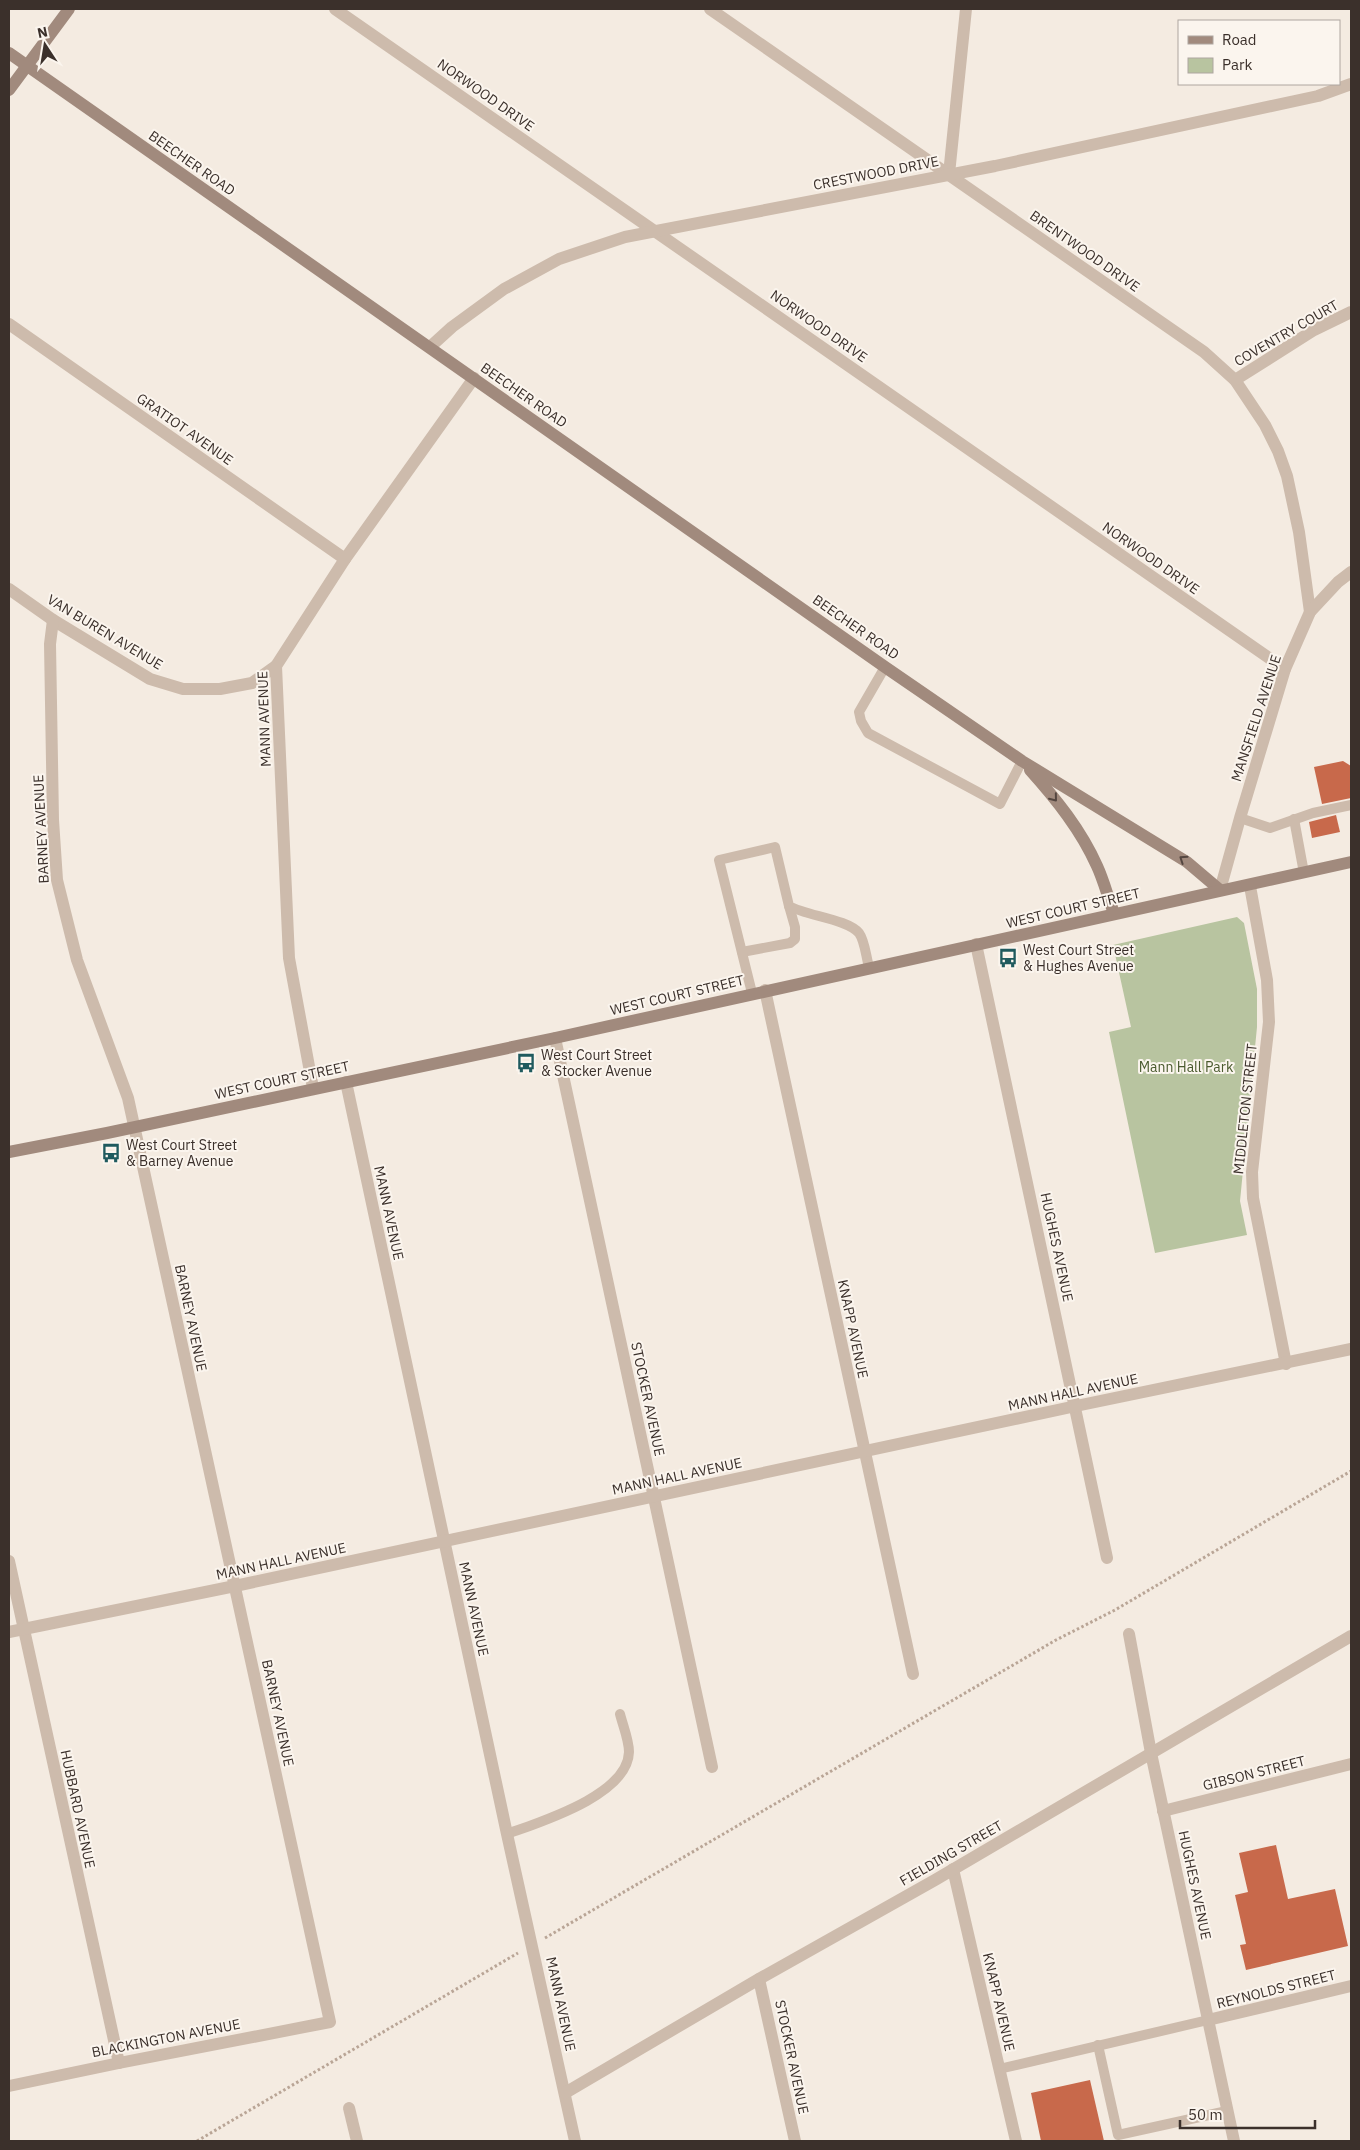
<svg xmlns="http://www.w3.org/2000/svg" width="1360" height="2150" viewBox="0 0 1360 2150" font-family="'IBM Plex Sans',sans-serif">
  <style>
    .green { fill: #b8c4a0 }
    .building { fill: #c8694b }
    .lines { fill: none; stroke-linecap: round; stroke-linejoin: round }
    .path { stroke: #b9a596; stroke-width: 3; stroke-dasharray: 2.5 2.5; stroke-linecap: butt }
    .lane { stroke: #cdbbac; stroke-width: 10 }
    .street { stroke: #cdbbac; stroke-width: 12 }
    .secondary { stroke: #a18a7d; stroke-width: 12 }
    .oneway { stroke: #544640 }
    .labels { text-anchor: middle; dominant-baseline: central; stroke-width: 4; stroke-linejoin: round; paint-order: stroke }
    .street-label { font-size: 14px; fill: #3b302b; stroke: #fbf5ee }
    .poi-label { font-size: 14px; fill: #3b302b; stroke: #fbf5ee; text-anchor: start }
    .park-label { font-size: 14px; fill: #4a5a2e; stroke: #fbf5ee }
  </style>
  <rect width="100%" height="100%" fill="#f4ebe1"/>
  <path class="green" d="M1237,917l7,6 13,66v38l-17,174 7,34 -92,18 -46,-221 22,-5 -18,-82z"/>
  <g class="building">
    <path d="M1343,761l8,5v32l-29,6 -8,-37z"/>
    <path d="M1336,815l4,17 -28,6 -3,-16z"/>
    <path d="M1276,1845l12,54 47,-10 13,57 -102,24 -6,-25 6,-1 -11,-49 13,-3 -9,-39z"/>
    <path d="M1090,2080l14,61h-63l-10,-48z"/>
  </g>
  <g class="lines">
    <g class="path">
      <path d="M545,1938l511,-298 59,-30 236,-139"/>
      <path d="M197,2141l321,-188"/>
    </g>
    <g class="lane">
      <path d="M885,667l-26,45 2,9 7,12 132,71 22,-43"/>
      <path d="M1240,818l30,10 43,-15 38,-8"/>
      <path d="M1294,819l10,54"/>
      <path d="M742,952l48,-9 5,-4v-12l-6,-21"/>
      <path d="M752,993l-33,-133 56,-13 14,59c18,10 58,13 70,27 6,8 7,24 10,34"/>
      <path d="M507,1834c33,-12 121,-39 122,-82 0,-12 -6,-26 -9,-38"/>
      <path d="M1098,2045l20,90 109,-24"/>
      <path d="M999,2069l209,-49"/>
    </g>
    <g class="street">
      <path d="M335,9l950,660"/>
      <path d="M710,9l494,343 31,28 30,45 13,26 9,25 12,56 11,80"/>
      <path d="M949,174l17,-165"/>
      <path d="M9,324l336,235"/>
      <path d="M430,347l22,-20 52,-38 55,-30 66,-22 370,-71 323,-70 33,-12"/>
      <path d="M1235,380l79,-50 37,-18"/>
      <path d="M9,589l44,31 97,59 33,10h37l32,-6 24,-17"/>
      <path d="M1250,886l17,94 2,42 -17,150 1,26 33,166"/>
      <path d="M1220,890l20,-72 45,-149 25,-57 28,-30 13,-10"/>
      <path d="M976,944l131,614"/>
      <path d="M765,990l148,684"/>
      <path d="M555,1038l157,729"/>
      <path d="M346,1082l161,752 68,307"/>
      <path d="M313,1088l-24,-130 -13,-292 69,-107 129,-181"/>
      <path d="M9,1561l110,502"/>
      <path d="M9,1632l226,-46 841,-180 275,-57"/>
      <path d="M1129,1634l22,119 83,388"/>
      <path d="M1163,1811l188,-47"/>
      <path d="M953,1869l63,272"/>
      <path d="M759,1979l36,162"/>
      <path d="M1208,2020l143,-34"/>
      <path d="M9,2086l110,-23 211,-41 -202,-924 -51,-138 -20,-80 -4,-60 -3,-176 3,-24"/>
      <path d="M565,2093l194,-114 176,-99 416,-244"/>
      <path d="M349,2108l8,33"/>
    </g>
    <g class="secondary">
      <path d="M9,53l876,614 137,94 165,101 33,28"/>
      <path d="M9,90l60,-81"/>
      <path d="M1030,770c26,29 51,60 67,96 7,15 11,32 17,47"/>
      <path d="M9,1152l98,-19 448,-95 796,-176"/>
    </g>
  </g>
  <defs><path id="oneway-chevron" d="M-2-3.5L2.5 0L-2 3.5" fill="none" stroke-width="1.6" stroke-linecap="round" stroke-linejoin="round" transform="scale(1.25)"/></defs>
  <g class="oneway">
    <use href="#oneway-chevron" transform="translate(1054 798) rotate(51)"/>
    <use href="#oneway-chevron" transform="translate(1183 859) rotate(-146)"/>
  </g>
  <defs>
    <symbol id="bus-bare" viewBox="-9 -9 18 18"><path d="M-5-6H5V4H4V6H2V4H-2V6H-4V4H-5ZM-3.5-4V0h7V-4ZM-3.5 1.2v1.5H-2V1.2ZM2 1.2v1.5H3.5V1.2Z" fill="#1f5a5e" stroke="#fbf5ee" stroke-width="2.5" paint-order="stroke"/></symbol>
  </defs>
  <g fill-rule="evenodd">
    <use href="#bus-bare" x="994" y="944" width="28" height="28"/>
    <use href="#bus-bare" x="512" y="1049" width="28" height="28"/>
    <use href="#bus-bare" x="97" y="1139" width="28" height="28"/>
  </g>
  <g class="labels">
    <g class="street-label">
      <text transform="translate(486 95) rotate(35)">NORWOOD DRIVE</text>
      <text transform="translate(192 163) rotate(35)">BEECHER ROAD</text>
      <text transform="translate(876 173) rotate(-11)">CRESTWOOD DRIVE</text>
      <text transform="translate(1085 251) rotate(35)">BRENTWOOD DRIVE</text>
      <text transform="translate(819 326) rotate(35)">NORWOOD DRIVE</text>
      <text transform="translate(1286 333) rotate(-30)">COVENTRY COURT</text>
      <text transform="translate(524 395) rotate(35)">BEECHER ROAD</text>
      <text transform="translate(185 429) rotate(35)">GRATIOT AVENUE</text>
      <text transform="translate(1151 558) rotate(35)">NORWOOD DRIVE</text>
      <text transform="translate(856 627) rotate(35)">BEECHER ROAD</text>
      <text transform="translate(105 632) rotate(31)">VAN BUREN AVENUE</text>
      <text transform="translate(1256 718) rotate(-72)">MANSFIELD AVENUE</text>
      <text transform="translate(264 719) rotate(-92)">MANN AVENUE</text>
      <text transform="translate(41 829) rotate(-93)">BARNEY AVENUE</text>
      <text transform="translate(1073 908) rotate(-13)">WEST COURT STREET</text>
      <text transform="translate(677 995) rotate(-13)">WEST COURT STREET</text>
      <text transform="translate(282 1080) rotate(-12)">WEST COURT STREET</text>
      <text transform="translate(1245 1109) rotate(-84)">MIDDLETON STREET</text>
      <text transform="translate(389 1213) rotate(78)">MANN AVENUE</text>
      <text transform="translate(1057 1247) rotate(78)">HUGHES AVENUE</text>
      <text transform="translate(191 1318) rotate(78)">BARNEY AVENUE</text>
      <text transform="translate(853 1329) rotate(78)">KNAPP AVENUE</text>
      <text transform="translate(1073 1392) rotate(-12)">MANN HALL AVENUE</text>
      <text transform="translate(648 1399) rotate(78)">STOCKER AVENUE</text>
      <text transform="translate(677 1476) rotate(-12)">MANN HALL AVENUE</text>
      <text transform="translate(281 1561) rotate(-12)">MANN HALL AVENUE</text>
      <text transform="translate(474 1609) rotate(78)">MANN AVENUE</text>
      <text transform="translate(278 1713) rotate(78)">BARNEY AVENUE</text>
      <text transform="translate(1254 1773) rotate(-14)">GIBSON STREET</text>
      <text transform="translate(78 1809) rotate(78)">HUBBARD AVENUE</text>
      <text transform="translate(951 1853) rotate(-30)">FIELDING STREET</text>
      <text transform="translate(1195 1885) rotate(78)">HUGHES AVENUE</text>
      <text transform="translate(1276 1989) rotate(-14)">REYNOLDS STREET</text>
      <text transform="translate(999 2002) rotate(77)">KNAPP AVENUE</text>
      <text transform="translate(561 2004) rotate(78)">MANN AVENUE</text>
      <text transform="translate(166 2038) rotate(-11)">BLACKINGTON AVENUE</text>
      <text transform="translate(792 2057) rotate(78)">STOCKER AVENUE</text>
    </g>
    <g class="poi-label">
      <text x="1023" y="950">West Court Street<tspan x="1023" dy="16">&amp; Hughes Avenue</tspan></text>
      <text x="541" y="1055">West Court Street<tspan x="541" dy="16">&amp; Stocker Avenue</tspan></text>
      <text x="126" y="1145">West Court Street<tspan x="126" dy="16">&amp; Barney Avenue</tspan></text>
    </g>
    <g class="park-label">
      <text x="1186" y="1067">Mann Hall Park</text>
    </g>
  </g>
  <rect width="1360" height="2150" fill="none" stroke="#3b302b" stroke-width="20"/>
  <rect x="1178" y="20" width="162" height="65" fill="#fbf5ee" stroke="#aea6a0"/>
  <rect x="1188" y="36" width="25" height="8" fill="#a18a7d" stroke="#aea6a0"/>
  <text x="1222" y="45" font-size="15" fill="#3b302b">Road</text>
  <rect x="1188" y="58" width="25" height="15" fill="#b8c4a0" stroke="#aea6a0"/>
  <text x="1222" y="70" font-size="15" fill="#3b302b">Park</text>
  <g transform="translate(45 45) rotate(348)" stroke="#fbf5ee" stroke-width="4" paint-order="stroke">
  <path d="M0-4L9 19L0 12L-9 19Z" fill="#3b302b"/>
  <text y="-8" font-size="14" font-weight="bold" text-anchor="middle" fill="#3b302b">N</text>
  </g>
  <path d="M1180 2120v8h135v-8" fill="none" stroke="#3b302b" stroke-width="2.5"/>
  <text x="1188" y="2120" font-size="15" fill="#3b302b" stroke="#fbf5ee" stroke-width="4" paint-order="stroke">50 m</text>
</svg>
